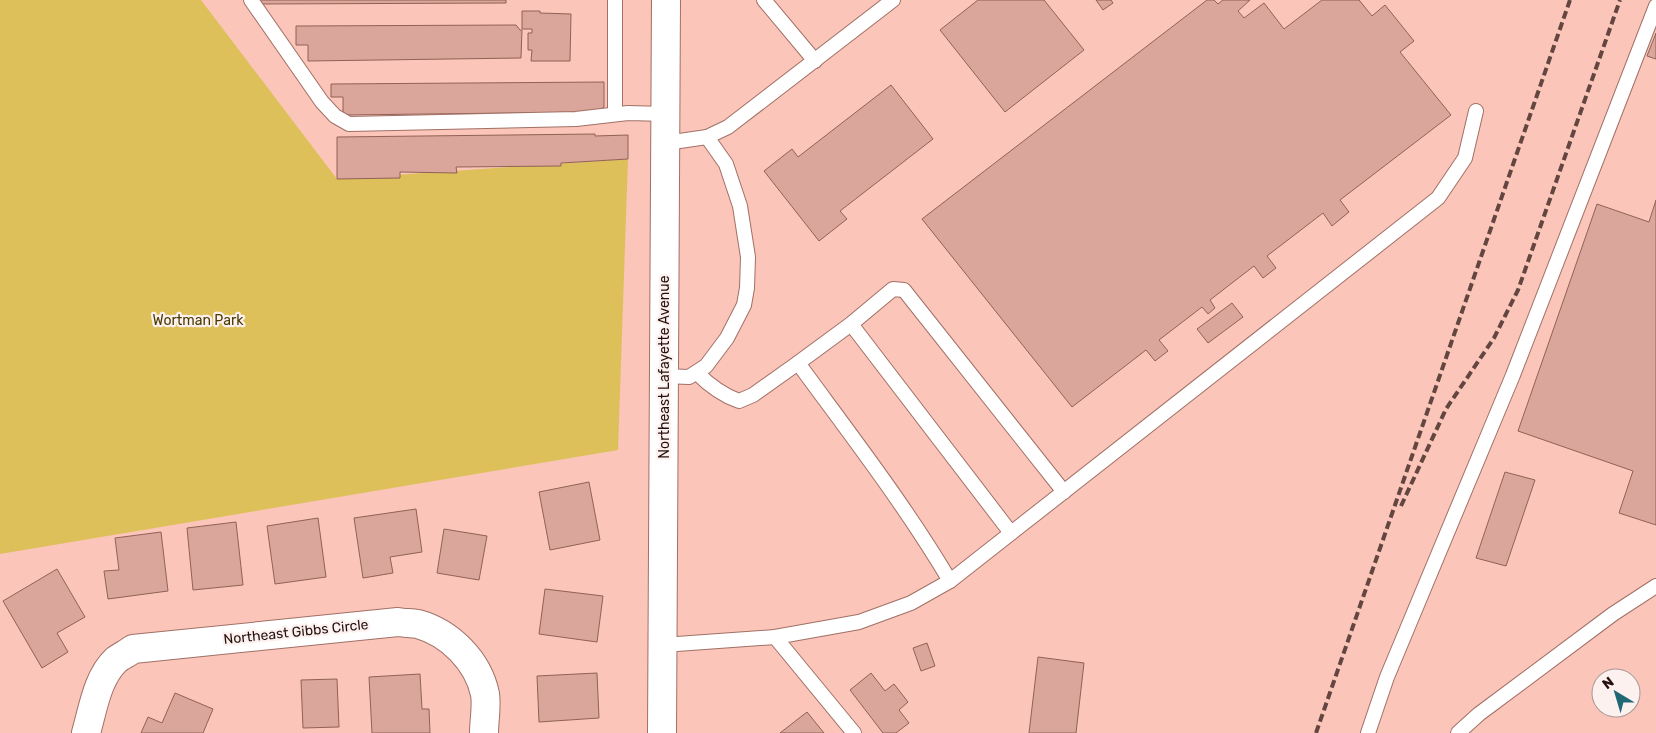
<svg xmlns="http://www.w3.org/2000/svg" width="1656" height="733" viewBox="0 0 1656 733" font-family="Rubik,sans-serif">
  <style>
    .green { fill: #dec05b }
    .building { fill: #daa59a; stroke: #916157 }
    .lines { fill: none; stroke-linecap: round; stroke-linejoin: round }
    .service-casing { stroke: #a17066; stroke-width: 16 }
    .minor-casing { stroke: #a17066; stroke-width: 30 }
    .secondary-casing { stroke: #a17066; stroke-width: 30 }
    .service { stroke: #fff; stroke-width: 14 }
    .minor { stroke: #fff; stroke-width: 28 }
    .secondary { stroke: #fff; stroke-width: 28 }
    .rail { stroke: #63463f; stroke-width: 4; stroke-dasharray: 8 4; stroke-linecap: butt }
    .labels { text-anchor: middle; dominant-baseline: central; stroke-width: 4.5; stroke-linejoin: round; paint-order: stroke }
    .park-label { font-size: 14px; fill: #493a00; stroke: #fdf1ef }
    .street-label { font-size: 14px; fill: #23100c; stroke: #fdf1ef }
  </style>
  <rect width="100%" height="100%" fill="#fbc5b9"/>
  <path class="green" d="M0,0h201l136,179 291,-20 -10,291 -618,104z"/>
  <g class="building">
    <path d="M260,0h246v3l-246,1z"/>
    <path d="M978,0h66l40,50 -79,62 -65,-82z"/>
    <path d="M1096,0h15l2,3 -10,7z"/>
    <path d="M1207,0h7l4,4 5,-4h27l-12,11 6,7 20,-15 20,26 38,-29h37l13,16 13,-11 29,36 -14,11 51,63 -111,85 9,12 -17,14 -9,-13 -56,43 9,12 -13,10 -9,-12 -44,34 5,8 -7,6 -6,-7 -43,33 9,11 -13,10 -9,-11 -74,57 -150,-188z"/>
    <path d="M522,11h18v2l31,1 -1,47h-39l1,-11h-4v-17h4v-4h-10z"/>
    <path d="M516,25l4,5h2l-1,28 -213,3v-16h-12v-19z"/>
    <path d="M1656,33v26l-9,-3z"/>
    <path d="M604,82v25l-7,5 -254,3v-18h-12v-13z"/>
    <path d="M891,85l42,54 -93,72 7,8 -28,22 -55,-70 28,-22 6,8z"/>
    <path d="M595,134v2l33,-1v24l-67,4v3l-105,1 1,6 -57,-1v6l-63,1v-42z"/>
    <path d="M1656,200v325l-37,-12 14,-42 -115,-40 79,-227 52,18z"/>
    <path d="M1232,303l11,14 -35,26 -11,-14z"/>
    <path d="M1505,472l30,8 -29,86 -30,-8z"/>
    <path d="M589,482l11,58 -50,10 -11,-58z"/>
    <path d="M416,509l6,43 -32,5 3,16 -30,5 -9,-60z"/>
    <path d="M318,518l8,59 -51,7 -8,-58z"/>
    <path d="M236,522l7,63 -50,5 -6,-62z"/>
    <path d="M444,529l43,7 -8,44 -42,-7z"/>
    <path d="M161,532l7,59 -60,8 -4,-28 15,-1 -4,-32z"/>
    <path d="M57,569l28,48 -28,16 11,19 -26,16 -39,-67z"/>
    <path d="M545,589l58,7 -6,46 -58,-8z"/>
    <path d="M927,643l8,23 -14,5 -8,-23z"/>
    <path d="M1038,657l46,6 -8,70h-47z"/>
    <path d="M597,673l2,45 -60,4 -2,-46z"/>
    <path d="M871,673l14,18 9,-7 14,18 -9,8 10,13 -13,10h-13l-33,-43z"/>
    <path d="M420,674l2,35h7l1,24h-58l-3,-56z"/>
    <path d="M337,679l2,48 -36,1 -2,-48z"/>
    <path d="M175,693l38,16 -10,24h-62l7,-16 14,6z"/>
    <path d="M807,712l17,21h-44z"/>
  </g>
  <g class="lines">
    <defs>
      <g id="service">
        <path d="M251,0l71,102 13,14 14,8 227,-5 52,-6 38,1"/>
        <path d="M764,0l51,61"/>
        <path d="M615,114v-114"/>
        <path d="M666,143l41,-6 21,-10 165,-127"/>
        <path d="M851,324l160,209"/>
        <path d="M798,363l53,-39 42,-35 11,1 160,202"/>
        <path d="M697,373c13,13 25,22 42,28l14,-6 45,-32c52,71 107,142 152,218"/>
        <path d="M664,376l25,1 17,-11 21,-28 17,-33 3,-17 1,-31 -8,-51 -14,-42 -19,-27"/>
        <path d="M775,637l79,96"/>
        <path d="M663,645l112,-8 84,-15 52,-19 39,-22 488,-383 27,-40 11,-47"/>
        <path d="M1368,733l19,-56 126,-302 143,-369"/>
        <path d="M1458,733l21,-19 134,-100 43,-28"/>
      </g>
      <path id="minor" d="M86,733c7,-24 11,-55 30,-73 5,-4 12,-7 17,-11l265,-27c6,1 13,1 20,2 32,9 60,37 67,70 2,12 -1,27 -1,39"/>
      <path id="secondary" d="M662,733l4,-733"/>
    </defs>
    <use href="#service" class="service-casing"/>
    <use href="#minor" class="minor-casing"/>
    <use href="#secondary" class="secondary-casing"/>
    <use href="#service" class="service"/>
    <use href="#minor" class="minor"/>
    <use href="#secondary" class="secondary"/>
    <g class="rail">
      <path d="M1401,506l45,-97 48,-71 24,-48 102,-290"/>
      <path d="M1316,733l254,-733"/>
    </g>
  </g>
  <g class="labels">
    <g class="park-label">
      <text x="198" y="320">Wortman Park</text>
    </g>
    <g class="street-label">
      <text transform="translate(664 367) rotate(-90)">Northeast Lafayette Avenue</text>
      <text transform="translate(296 632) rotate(-6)">Northeast Gibbs Circle</text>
    </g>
  </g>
  <g transform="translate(1616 693) rotate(322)"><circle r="24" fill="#fdf1ef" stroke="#a69794"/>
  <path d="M0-4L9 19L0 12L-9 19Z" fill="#206875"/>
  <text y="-8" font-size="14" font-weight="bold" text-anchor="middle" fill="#23100c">N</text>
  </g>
</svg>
